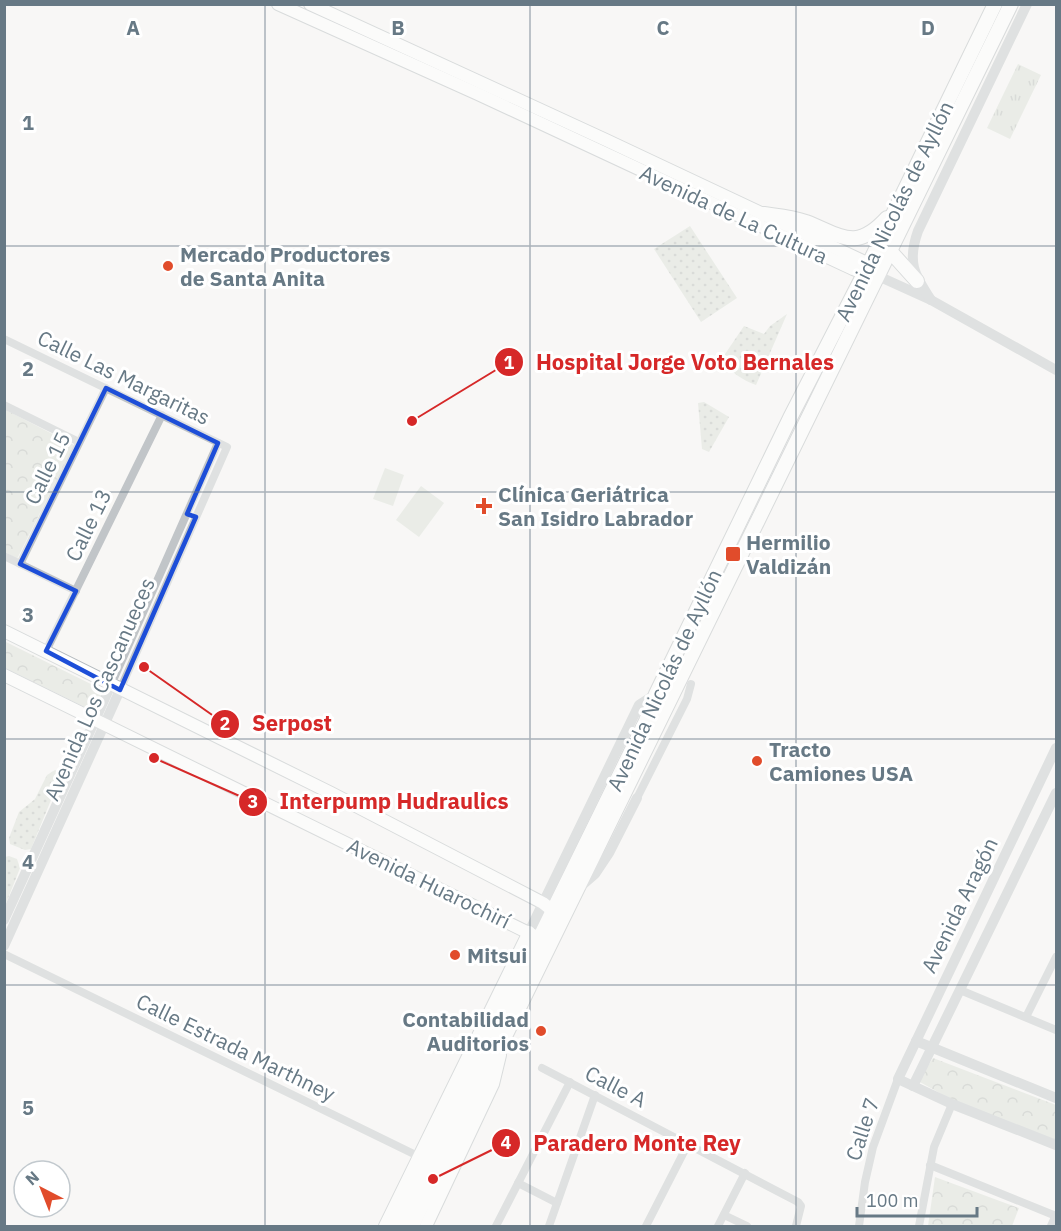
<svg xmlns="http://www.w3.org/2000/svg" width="1061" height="1231" viewBox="0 0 1061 1231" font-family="'IBM Plex Sans',sans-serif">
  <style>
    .grass { fill: url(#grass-tufts) }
    .park { fill: url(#park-crowns) }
    .garden { fill: url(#garden-dots) }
    .pitch { fill: #d9ded6 }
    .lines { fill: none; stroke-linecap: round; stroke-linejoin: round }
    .secondary-casing { stroke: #b3b9bd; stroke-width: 14 }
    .primary-casing { stroke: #b4b9bc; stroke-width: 16 }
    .minor { stroke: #c1c5c8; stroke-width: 8 }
    .tertiary { stroke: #c1c5c8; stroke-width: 10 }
    .secondary { stroke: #fff; stroke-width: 12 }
    .primary { stroke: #fff; stroke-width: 14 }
    .marked { fill: none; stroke: #1d4ed8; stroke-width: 4.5; stroke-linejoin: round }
    .grid { fill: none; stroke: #677985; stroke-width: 1.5; stroke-opacity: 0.55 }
    .poi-dot { fill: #e14c2b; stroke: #fff; stroke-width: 2 }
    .labels { text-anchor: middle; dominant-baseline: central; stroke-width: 6; stroke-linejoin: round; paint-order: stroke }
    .street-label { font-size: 21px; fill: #677985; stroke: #fff }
    .poi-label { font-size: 21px; font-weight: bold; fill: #677985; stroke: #fff; text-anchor: start }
    .grid-label { font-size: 20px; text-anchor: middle; font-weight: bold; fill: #677985; stroke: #fff; stroke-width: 6; stroke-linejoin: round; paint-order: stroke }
    .leader { fill: none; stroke: #d62828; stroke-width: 2 }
    .callout-dot { fill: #d62828; stroke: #fff; stroke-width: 2 }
    .mark-label { font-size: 18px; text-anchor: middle; font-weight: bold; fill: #fff }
    .callout-label { font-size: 22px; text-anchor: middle; font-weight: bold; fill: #d62828; stroke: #fff; stroke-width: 6; stroke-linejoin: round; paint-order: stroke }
  </style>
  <defs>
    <pattern id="grass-tufts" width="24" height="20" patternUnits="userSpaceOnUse" patternTransform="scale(1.5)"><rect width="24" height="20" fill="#d9ded6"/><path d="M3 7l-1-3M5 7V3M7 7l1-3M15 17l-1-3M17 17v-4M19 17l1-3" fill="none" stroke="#b4b9b3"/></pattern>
    <pattern id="park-crowns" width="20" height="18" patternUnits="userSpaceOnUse" patternTransform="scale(1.5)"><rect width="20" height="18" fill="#d9ded6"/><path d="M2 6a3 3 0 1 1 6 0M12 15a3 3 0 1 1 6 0" fill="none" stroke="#b4b9b3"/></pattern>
    <pattern id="garden-dots" width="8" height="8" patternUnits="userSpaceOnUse" patternTransform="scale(1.5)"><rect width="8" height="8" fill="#d9ded6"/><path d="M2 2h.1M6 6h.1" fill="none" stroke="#b4b9b3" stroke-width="1.8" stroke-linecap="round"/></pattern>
  </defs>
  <rect width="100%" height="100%" fill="#f8f7f5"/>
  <path class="grass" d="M1018,64l23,11 -31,64 -23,-11z"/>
  <g class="park">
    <path d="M4,409l70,36 -57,114 -12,-7z"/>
    <path d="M4,641l99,49 -10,21 -88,-43z"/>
    <path d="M933,1058l123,47v35l-100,-38 -38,-21z"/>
    <path d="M935,1177l84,31 -7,18h-84z"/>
  </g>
  <g class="garden">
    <path d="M690,226l47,72 -36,24 -47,-73z"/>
    <path d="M787,314l-31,71c-14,-5 -25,-13 -35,-25l23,-34 20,8 6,-8z"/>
    <path d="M704,402l25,15 -20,35 -7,-3 -4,-46z"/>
    <path d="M55,770l7,3 -31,76 -6,1 -15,-6 -1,-6 10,-26 16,-13 12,-24z"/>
    <path d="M9,856l8,3 3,9 -15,38v-49z"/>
  </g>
  <g class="pitch">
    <path d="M385,468l19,7 -11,31 -20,-7z"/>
    <path d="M421,486l23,17 -25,34 -23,-17z"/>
  </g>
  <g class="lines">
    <defs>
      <g id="secondary">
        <path d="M278,4l200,90 375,175 18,6"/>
        <path d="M310,4l296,136 263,124 5,7"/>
        <path d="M4,631l327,162 212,110 10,8 8,4"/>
        <path d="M4,675l543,267"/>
        <path d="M385,1226l144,-294"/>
        <path d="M426,1226l67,-142 7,-29"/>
      </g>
      <g id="primary">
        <path d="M764,214c14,2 28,3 42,8 36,14 50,30 81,-4"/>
        <path d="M890,251l27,30"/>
        <path d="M398,1226l248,-505 10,-27 134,-276 74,-144 131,-270"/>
        <path d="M412,1226l599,-1222"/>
      </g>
    </defs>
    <use href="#secondary" class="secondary-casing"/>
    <use href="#primary" class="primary-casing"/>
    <g class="minor">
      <path d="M4,339l223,108 -107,243"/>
      <path d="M4,405l75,37"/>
      <path d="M4,556l72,35"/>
      <path d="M20,564l86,-176"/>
      <path d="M46,651l116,-236"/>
      <path d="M111,685l107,-242"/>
      <path d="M637,798l50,-99 4,-15"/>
      <path d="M4,954l418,204"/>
      <path d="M960,990l96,40"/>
      <path d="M1026,1017l30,-60"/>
      <path d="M542,1068l256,134 3,4 -5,20"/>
      <path d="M930,1165l126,51"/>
      <path d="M518,1183l39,20"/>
      <path d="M724,1215l23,11"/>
      <path d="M496,1226l74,-144"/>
      <path d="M549,1226l46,-131"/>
      <path d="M646,1226l42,-82"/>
      <path d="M718,1226l27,-53"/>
      <path d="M859,1226l6,-44 8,-35 25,-68"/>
      <path d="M919,1226l15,-79 18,-43"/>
      <path d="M1051,1226l5,-11"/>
    </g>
    <g class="tertiary">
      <path d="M878,276l53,24 125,70"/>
      <path d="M931,300c-17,-26 -24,-38 -13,-69l109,-227"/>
      <path d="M1056,748l-158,331 54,25 104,41"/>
      <path d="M580,887l15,-13 14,-21 28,-55"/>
      <path d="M4,920l107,-235"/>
      <path d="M529,932l110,-227 17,-11"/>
      <path d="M4,946l116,-256"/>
      <path d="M916,1041l140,57"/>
      <path d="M913,1086l143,-293"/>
    </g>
    <use href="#secondary" class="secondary"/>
    <use href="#primary" class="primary"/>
  </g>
  <path d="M0 0H1061V1231H0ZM106,388l112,55 -31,71 9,3 -76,173 -74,-39 30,-60 -56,-27z" fill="#f8f7f5" fill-opacity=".55" fill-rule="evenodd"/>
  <path class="marked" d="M106,388l112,55 -31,71 9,3 -76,173 -74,-39 30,-60 -56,-27z"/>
  <path class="grid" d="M265,4v1222M530,4v1222M796,4v1222M4,246h1052M4,492h1052M4,739h1052M4,985h1052"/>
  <g class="poi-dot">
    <circle cx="168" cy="266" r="6"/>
    <path d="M481 497h6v6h6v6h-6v6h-6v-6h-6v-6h6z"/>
    <rect x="725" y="546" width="16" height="16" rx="3"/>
    <circle cx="757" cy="761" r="6"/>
    <circle cx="455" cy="955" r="6"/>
    <circle cx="541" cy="1031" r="6"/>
  </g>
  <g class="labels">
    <g class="street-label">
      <text transform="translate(894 211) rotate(-64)">Avenida Nicolás de Ayllón</text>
      <text transform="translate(734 214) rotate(25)">Avenida de La Cultura</text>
      <text transform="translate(124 377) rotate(26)">Calle Las Margaritas</text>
      <text transform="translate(47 468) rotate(-64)">Calle 15</text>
      <text transform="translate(88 525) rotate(-64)">Calle 13</text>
      <text transform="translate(664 680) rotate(-65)">Avenida Nicolás de Ayllón</text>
      <text transform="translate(99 689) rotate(-66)">Avenida Los Cascanueces</text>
      <text transform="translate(429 883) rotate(26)">Avenida Huarochirí</text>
      <text transform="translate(959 905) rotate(-64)">Avenida Aragón</text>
      <text transform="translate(236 1047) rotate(26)">Calle Estrada Marthney</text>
      <text transform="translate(616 1086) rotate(27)">Calle A</text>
      <text transform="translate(862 1129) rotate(-72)">Calle 7</text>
    </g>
    <g class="poi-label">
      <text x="180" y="254">Mercado Productores<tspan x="180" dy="24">de Santa Anita</tspan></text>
      <text x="498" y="494">Clínica Geriátrica<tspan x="498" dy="24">San Isidro Labrador</tspan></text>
      <text x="746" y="542">Hermilio<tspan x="746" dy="24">Valdizán</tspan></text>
      <text x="769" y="749">Tracto<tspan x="769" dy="24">Camiones USA</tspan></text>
      <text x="467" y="955">Mitsui</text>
      <text x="529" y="1019" text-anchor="end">Contabilidad<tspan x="529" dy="24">Auditorios</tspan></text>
    </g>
  </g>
  <g class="grid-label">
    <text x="133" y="35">A</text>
    <text x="398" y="35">B</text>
    <text x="663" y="35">C</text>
    <text x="928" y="35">D</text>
    <text x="28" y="130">1</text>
    <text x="28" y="376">2</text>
    <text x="28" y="622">3</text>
    <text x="28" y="869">4</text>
    <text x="28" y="1115">5</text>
  </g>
  <path class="leader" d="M412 421L509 362M144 667L225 724M154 758L253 802M433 1179L506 1143"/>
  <g class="callout-dot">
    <circle cx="412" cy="421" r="6"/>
    <circle cx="144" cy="667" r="6"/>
    <circle cx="154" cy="758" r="6"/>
    <circle cx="433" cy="1179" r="6"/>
    <circle cx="509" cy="362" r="15"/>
    <circle cx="225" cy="724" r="15"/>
    <circle cx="253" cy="802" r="15"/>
    <circle cx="506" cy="1143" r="15"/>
  </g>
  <g class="mark-label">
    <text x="509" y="369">1</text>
    <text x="225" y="730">2</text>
    <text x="253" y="808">3</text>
    <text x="506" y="1149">4</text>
  </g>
  <g class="callout-label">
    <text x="685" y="370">Hospital Jorge Voto Bernales</text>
    <text x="292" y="731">Serpost</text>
    <text x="394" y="809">Interpump Hudraulics</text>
    <text x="637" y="1151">Paradero Monte Rey</text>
  </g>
  <rect width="1061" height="1231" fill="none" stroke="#677985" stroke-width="12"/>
  <g transform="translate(42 1189) rotate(318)"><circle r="28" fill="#ffffff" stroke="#c2c9ce" stroke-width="1.5"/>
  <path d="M0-4.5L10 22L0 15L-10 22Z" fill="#e14c2b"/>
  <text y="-9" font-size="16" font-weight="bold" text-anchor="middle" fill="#677985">N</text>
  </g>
  <path d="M857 1207v9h120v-9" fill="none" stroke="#677985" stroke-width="3"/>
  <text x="866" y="1207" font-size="18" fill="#677985" stroke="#ffffff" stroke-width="4.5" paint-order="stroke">100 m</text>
</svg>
